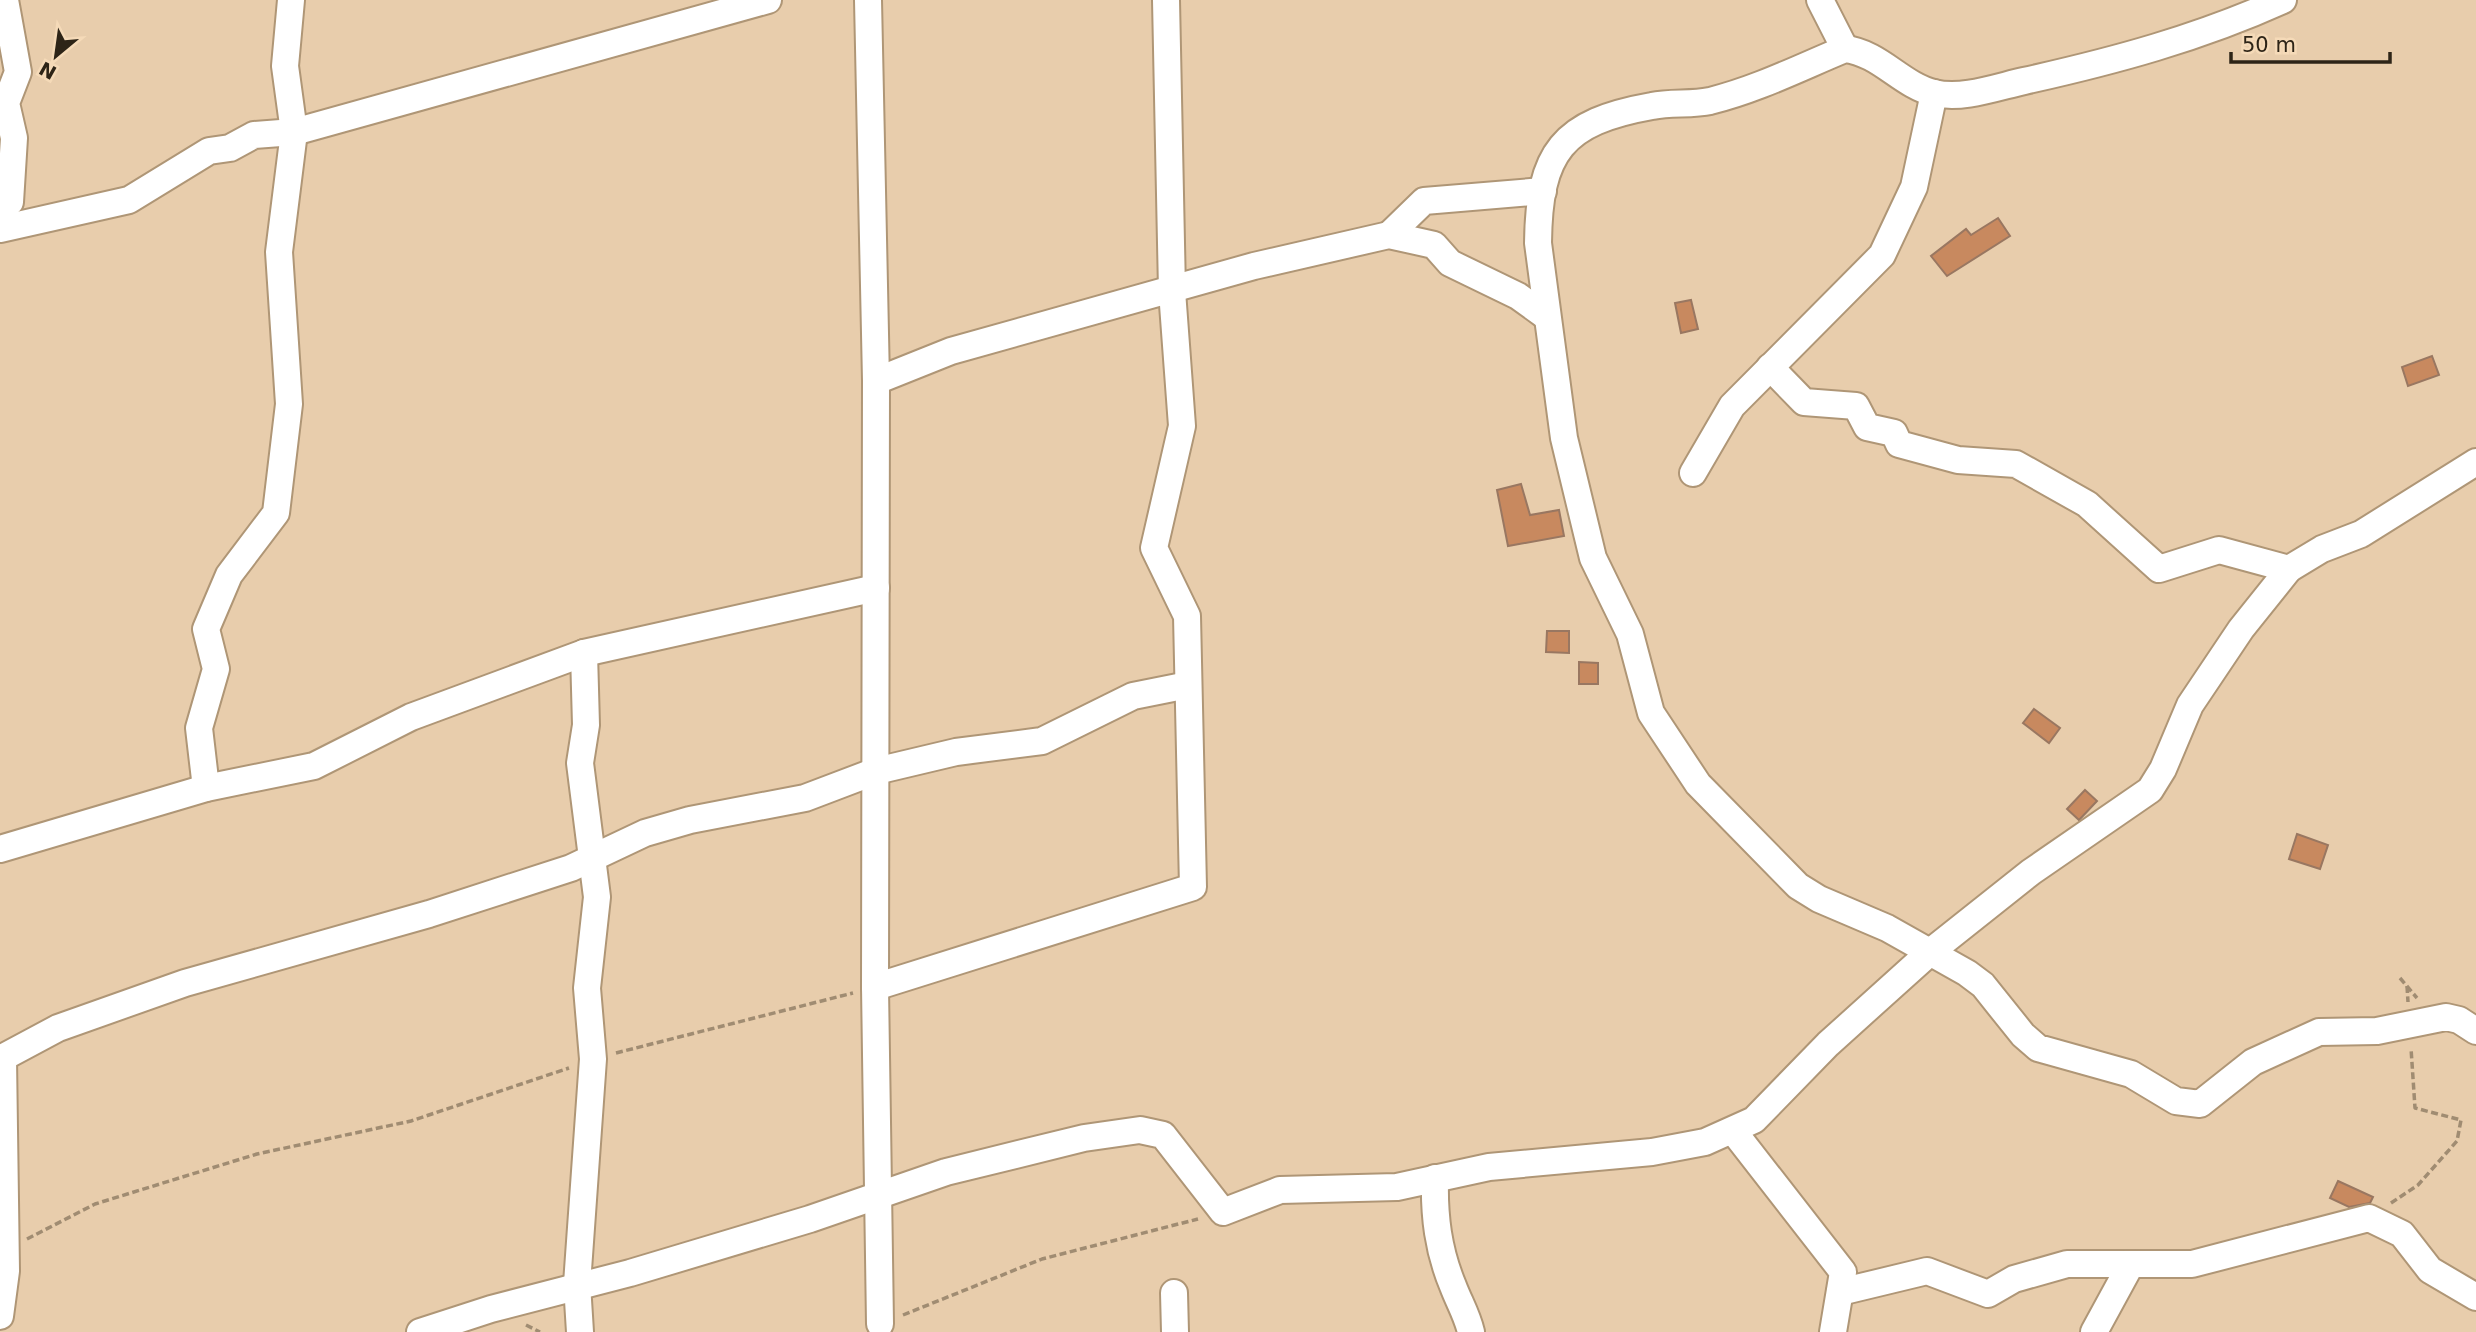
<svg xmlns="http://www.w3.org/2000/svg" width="2476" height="1332" viewBox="0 0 2476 1332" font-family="'DejaVu Sans',sans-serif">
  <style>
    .building { fill: #c8895f; stroke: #997761; stroke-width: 2 }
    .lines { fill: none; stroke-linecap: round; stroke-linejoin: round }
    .minor-casing { stroke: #af9676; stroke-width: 30 }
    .path { stroke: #a08c72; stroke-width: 3.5; stroke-dasharray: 7 3.5; stroke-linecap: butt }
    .minor { stroke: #fff; stroke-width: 26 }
  </style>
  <rect width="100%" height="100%" fill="#e8cdac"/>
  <g class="building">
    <path d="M1998,218l12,18 -63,40 -16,-20 35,-27 5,6z"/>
    <path d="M1691,300l7,29 -17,4 -6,-30z"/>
    <path d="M2432,356l7,19 -31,11 -6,-19z"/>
    <path d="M1521,484l9,31 29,-5 5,26 -56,10 -11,-56z"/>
    <path d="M1547,631h22v22l-23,-1z"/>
    <path d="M1579,662l19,1v21h-19z"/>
    <path d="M2034,709l26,19 -11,15 -26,-20z"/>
    <path d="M2085,790l12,11 -18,19 -12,-11z"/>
    <path d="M2297,834l31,11 -8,24 -31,-10z"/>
    <path d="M2338,1181l35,16 -3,6 -21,4 -19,-9z"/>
  </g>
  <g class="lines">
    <defs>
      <g id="minor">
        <path d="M868,0l8,381 -1,606 5,337"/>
        <path d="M1820,0l25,49"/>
        <path d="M2283,0c-84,38 -169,61 -259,81 -27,6 -62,19 -90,12 -33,-8 -54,-40 -89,-44 -46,19 -87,40 -135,52 -19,4 -39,1 -58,5 -90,16 -113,46 -114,137l26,195 29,120 37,76 21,79 47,71 100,102 21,13 68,29 80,45 16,12 40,50 15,13 93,26 45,27 24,3 53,-42 66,-30 58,-1 69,-14 13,3 17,11"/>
        <path d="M0,210l10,-8 4,-64 -8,-35 12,-31 -13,-72"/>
        <path d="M0,229l129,-29 80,-49 21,-3 24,-13 40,-3 474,-132"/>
        <path d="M1389,235l35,-34 119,-10"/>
        <path d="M1770,367l34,35 52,4 11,21 27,6 5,11 59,16 58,4 71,40 72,65 60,-19 70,19"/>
        <path d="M876,381l75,-30 303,-85 135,-31 45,10 16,18 68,33 29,21"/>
        <path d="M1693,473l39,-67 150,-151 32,-68 20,-94"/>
        <path d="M206,788l-7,-60 17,-59 -10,-40 23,-54 47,-62 13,-109 -10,-152 15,-120 -9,-66 6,-66"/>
        <path d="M0,849l206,-61 108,-22 97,-49 173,-64 292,-65"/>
        <path d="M875,987l318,-100 -6,-271 -33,-68 28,-122 -10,-135 -6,-291"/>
        <path d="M0,1059l58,-31 127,-45 244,-69 142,-46 74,-35 45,-13 115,-22 71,-27 80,-19 86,-11 91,-45 55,-11"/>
        <path d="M1734,1132l109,140 -10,60"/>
        <path d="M1435,1178c-1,38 3,72 18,108 6,16 14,29 18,46"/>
        <path d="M1840,1292l87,-21 61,23 26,-15 53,-15h125l177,-46 33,16 28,36 46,27"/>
        <path d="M1174,1293l1,39"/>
        <path d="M0,1316l6,-45 -3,-213"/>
        <path d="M420,1332l71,-23 139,-36 180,-54 136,-47 138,-34 56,-8 23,5 60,77 57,-22 117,-3 92,-20 163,-15 53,-10 49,-22 74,-76 101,-91 102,-81 119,-82 13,-21 27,-64 51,-76 48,-60 33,-20 39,-15 115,-72"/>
        <path d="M580,1332l-3,-48 16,-225 -6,-71 10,-91 -17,-134 6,-38 -2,-72"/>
        <path d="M2094,1332l37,-68"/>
      </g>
    </defs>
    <use href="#minor" class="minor-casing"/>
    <g class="path">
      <path d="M2400,978l17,20"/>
      <path d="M2407,986l1,16"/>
      <path d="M616,1053l237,-60"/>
      <path d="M2391,1203l27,-18 39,-44 4,-21 -46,-12 -4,-60"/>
      <path d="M27,1239l68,-35 162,-50 154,-33 158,-53"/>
      <path d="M903,1315l139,-56 156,-40"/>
      <path d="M526,1325l14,7"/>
    </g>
    <use href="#minor" class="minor"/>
  </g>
  <g transform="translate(56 56) rotate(209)" stroke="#f5dab8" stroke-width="5" paint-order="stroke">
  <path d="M0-5L12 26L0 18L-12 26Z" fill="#2d2417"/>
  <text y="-10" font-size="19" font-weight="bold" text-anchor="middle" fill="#2d2417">N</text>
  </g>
  <path d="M2231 52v10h159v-10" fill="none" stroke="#2d2417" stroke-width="3.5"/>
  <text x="2242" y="52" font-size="21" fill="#2d2417" stroke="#f5dab8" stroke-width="5" paint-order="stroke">50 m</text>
</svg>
